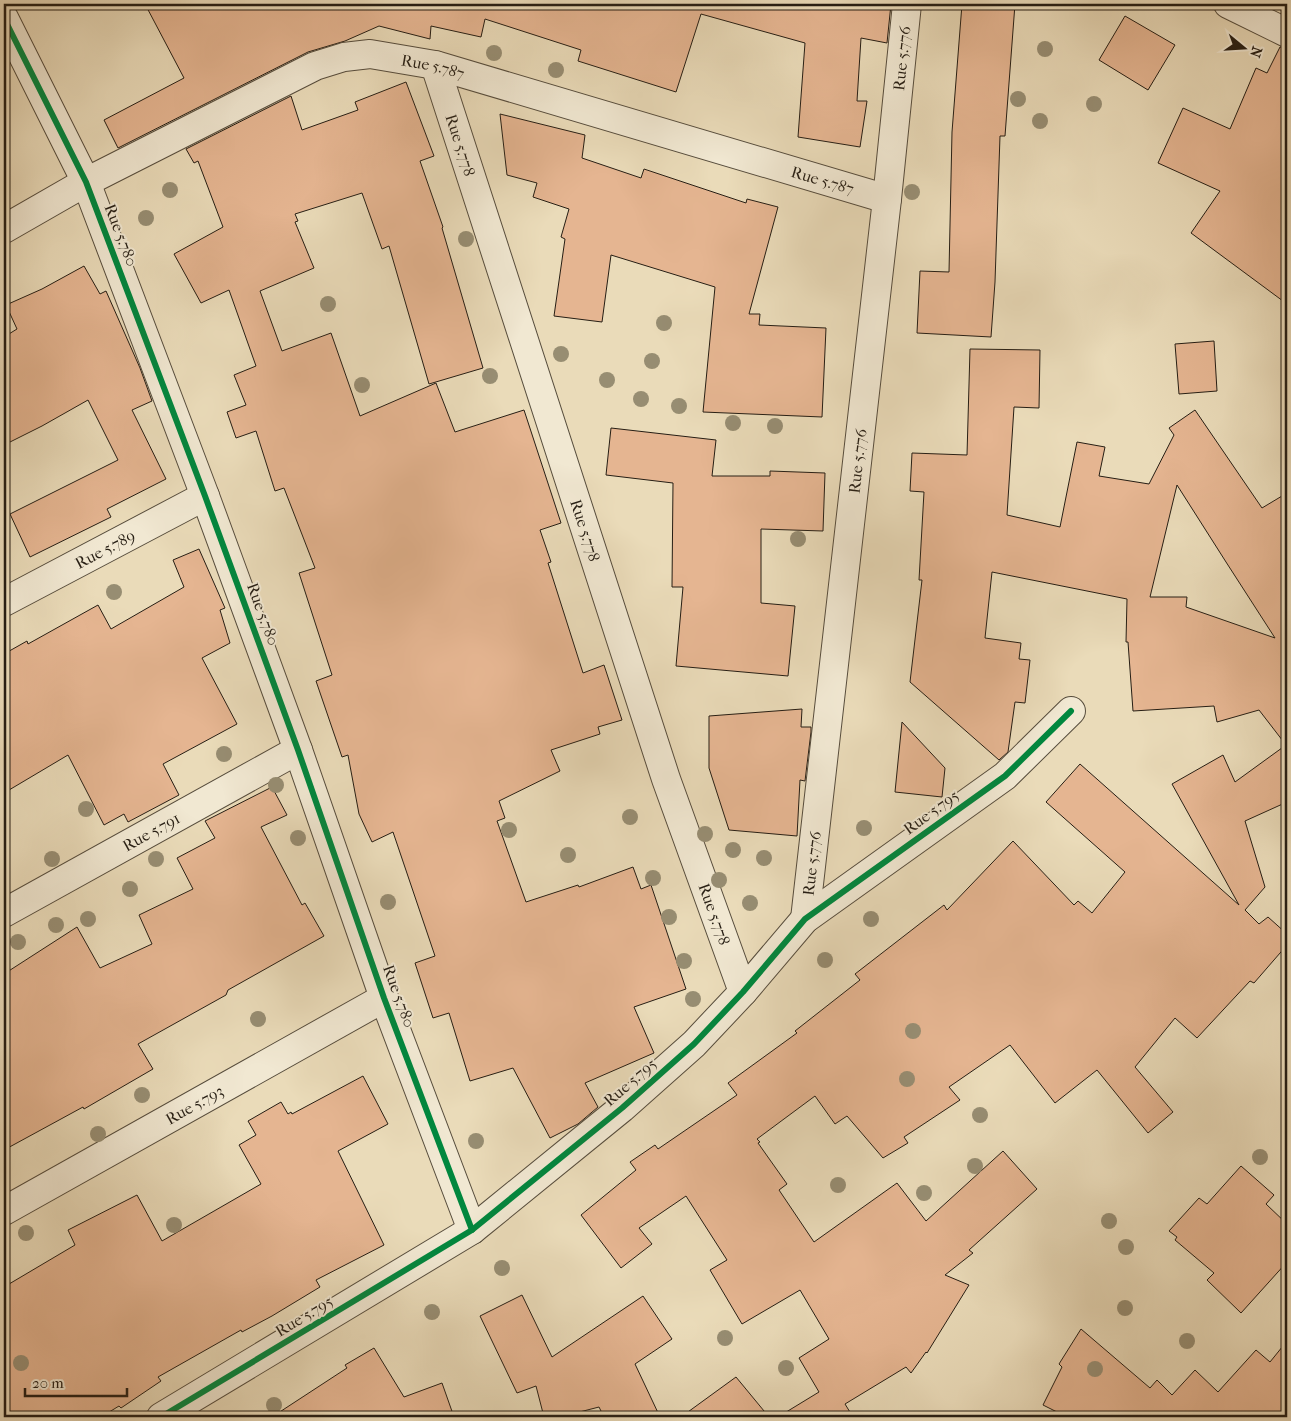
<svg xmlns="http://www.w3.org/2000/svg" width="1291" height="1421" viewBox="0 0 1291 1421" font-family="'IM FELL French Canon',serif">
  <style>
    .building { fill: #e5b591; stroke: #261e14; fill-rule: evenodd }
    .lines { fill: none; stroke-linecap: round; stroke-linejoin: round }
    .street-casing { stroke: #574d3d; stroke-width: 30 }
    .street { stroke: #f1e8d2; stroke-width: 28 }
    .cycleway-casing { stroke: #f1e8d2; stroke-width: 9 }
    .cycleway { stroke: #00873e; stroke-width: 6 }
    .tree { fill: #978d72 }
    .labels { text-anchor: middle; dominant-baseline: central; stroke-width: 4; stroke-linejoin: round; paint-order: stroke }
    .street-label { font-size: 16px; fill: #261e14; stroke: #f1e8d2 }
  </style>
  <rect width="100%" height="100%" fill="#eadbb9"/>
  <filter id="stains"><feTurbulence type="fractalNoise" baseFrequency=".004" numOctaves="4"/><feColorMatrix values="0 0 0 0 .2 0 0 0 0 .09 0 0 0 0 .02 0 0 0 .5 -.17"/></filter>
  <radialGradient id="worn" r=".72"><stop offset=".6" stop-color="#630" stop-opacity="0"/><stop offset="1" stop-color="#630" stop-opacity=".3"/></radialGradient>
  <g class="building">
    <path d="M145,4h746l-4,39 -26,-5 -4,63h10l-7,46 -62,-10 7,-94 -104,-29 -25,78 -98,-31 3,-11 -96,-31 -4,18 -50,-11 -1,13 -51,-13 -34,15 -37,11 -190,96 -14,-28 80,-42z"/>
    <path d="M962,4h53l-10,132h-5l-5,146 -4,55 -74,-4 3,-62 29,1 3,-140z"/>
    <path d="M1125,16l50,29 -27,45 -49,-30z"/>
    <path d="M1280,47l7,1v256l-96,-71 29,-42 -62,-28 25,-55 47,21 26,-61 11,5z"/>
    <path d="M406,82l28,74 -14,5 23,66 -1,1 41,140 -54,16 -40,-138 -7,3 -20,-56 -67,21 3,7 -3,1 19,46 -54,23 22,60 49,-18 29,83 76,-33 19,49 69,-22 37,113 -21,7 11,32 -3,1 35,110 21,-8 18,55 -24,7 2,7 -49,16 9,21 -61,30 6,17 -8,3 29,81 52,-17 1,2 54,-20 8,22 10,-4 35,104 -52,18 20,46 -69,30 13,24 -20,17 -28,14 -37,-70 -43,13 -21,-68 -16,5 -18,-55 20,-7 -42,-124 -21,10 -13,-28 -11,-59 -6,2 -26,-76 16,-6 -33,-102 16,-5 -31,-80 -9,3 -19,-60 -20,7 -9,-26 19,-7 -12,-30 22,-9 -27,-76 -28,13 -27,-49 49,-27 -25,-66 -4,2 -8,-14 105,-53 11,34 56,-20 -3,-8z"/>
    <path d="M500,114l85,21 -3,23 59,20 3,-9 102,34 1,-4 31,8 -29,107h11l-1,11 67,3 -4,89 -119,-5 12,-125 -104,-32 -9,67 -48,-6 11,-77 -4,-2 8,-28 -36,-12 4,-14 -30,-8z"/>
    <path d="M84,266l16,28 6,-3 34,77 12,33 -20,9 34,69 -59,30 4,8 -81,40 -20,-43 108,-54 -30,-60 -46,26 -38,19v-108l13,-8 -11,-24 36,-16z"/>
    <path d="M1214,341l3,50 -38,3 -4,-50z"/>
    <path d="M970,349l70,1 -1,58 -25,-1 -7,108 53,12 17,-85 28,5 -6,29 50,8 25,-49 -5,-7 26,-18 67,98 25,-15v309l-42,19 20,66 -20,23 14,14 9,-7 19,17v11l-33,38 -4,-2 -53,57 -22,-20 -40,49 38,45 -25,21 -51,-63 -42,33 -45,-58 -61,42 11,13 -56,37 4,6 -25,15 -36,-42 -12,8 -20,-28 -58,43 3,3 -2,1 29,41 -8,6 35,52 83,-59 29,38 77,-70 34,38 -68,61 4,3 -28,22 24,10 -42,68 -1,-1 -15,21 -5,-6 -61,37 8,13h-75l41,-25 -20,-34 30,-19 -29,-49 -58,34 -32,-54 17,-10 -41,-64 -47,32 13,16 -31,24 -40,-53 55,-45 -6,-8 25,-17 3,4 79,-54 -9,-12 69,-50 -2,-2 65,-51 -5,-6 89,-69 3,5 66,-69 61,64 4,-4 14,12 33,-41 -79,-70 34,-38 159,141 -67,-121 51,-29 12,27 51,-37 -27,-35 -42,12 -3,-16 -81,5 -5,-69h-2l1,-43 -135,-27 -7,66 36,5 -2,16 11,1 -5,43 -10,-1 -7,50 -9,8 -89,-78 12,-102h-3l5,-88 -14,-1 2,-38 55,2zM1177,485l49,77 49,76 -89,-31 1,-10h-37z"/>
    <path d="M611,428l105,12 -4,36h58v-5l55,2 -2,58 -62,-2v74l34,3 -7,70 -112,-10 7,-79h-11l1,-104 -67,-8z"/>
    <path d="M199,549l26,59 -5,2 10,33 -28,15 35,66 -74,40 16,31 -51,27 -4,-8 -20,11 -36,-70 -64,38v-139l23,-13 1,3 70,-39 13,24 73,-42 -11,-27z"/>
    <path d="M802,709l-1,18h10v5l-6,49 -5,-1 -3,56 -68,-6 -20,-62v-52z"/>
    <path d="M902,722l43,46 -3,29 -47,-5z"/>
    <path d="M272,787l15,28 -26,12 41,78 3,-2 19,33 -96,54 -2,5 -88,49 15,25 -69,40 -1,-2 -79,43v-176l73,-47 23,41 52,-24 -13,-29 54,-26 -16,-31 38,-20 -10,-17z"/>
    <path d="M363,1076l25,48 -50,27 46,94 -68,35 4,7 -48,29 -30,16 -1,-2 -83,47 3,4 -40,27 -2,-2 -18,11h-97v-130l71,-42 -7,-15 69,-35 25,46 99,-57 -22,-39 17,-10 -8,-14 33,-19 7,12 3,-2 1,2z"/>
    <path d="M1241,1166l33,29 -8,9 21,20v38l-46,51 -34,-33 7,-7 -39,-33 2,-3 -8,-6 30,-33 8,6z"/>
    <path d="M522,1295l30,62 91,-61 29,43 -37,25 25,53h-56l-5,-10 -39,10h-16l-8,-31 -19,7 -37,-77z"/>
    <path d="M1081,1329l69,59 7,-8 15,15 23,-25 23,22 38,-42 14,12 17,-21v76h-220l-24,-12 19,-38 -3,-3z"/>
    <path d="M374,1348l30,49 38,-14 12,34h-182l75,-49 -2,-3z"/>
    <path d="M736,1377l33,40h-88z"/>
  </g>
  <g class="lines">
    <defs>
      <g id="street">
        <path d="M1228,4l59,29"/>
        <path d="M4,18l82,164 119,314 93,254 86,248 88,232"/>
        <path id="s1" d="M435,65l231,714 77,213"/>
        <path id="s2" d="M4,229l82,-47 229,-116 29,-9 26,-3 65,11 452,134"/>
        <path id="s3" d="M4,602l201,-106"/>
        <path id="s4" d="M4,913l294,-163"/>
        <path id="s5" d="M805,919l82,-720 20,-195"/>
        <path id="s6" d="M4,1211l380,-213"/>
        <path d="M161,1417l311,-187 150,-122 72,-64 49,-52 62,-73 200,-143 66,-65"/>
      </g>
    </defs>
    <use href="#street" class="street-casing"/>
    <use href="#street" class="street"/>
    <defs>
      <g id="cycleway">
        <path d="M4,18l82,164 119,314 93,254 86,248 88,232"/>
        <path d="M161,1417l311,-187 150,-122 72,-64 49,-52 62,-73 200,-143 66,-65"/>
      </g>
    </defs>
    <use href="#cycleway" class="cycleway-casing"/>
    <use href="#cycleway" class="cycleway"/>
  </g>
  <g class="tree">
    <circle cx="1045" cy="49" r="8"/>
    <circle cx="494" cy="53" r="8"/>
    <circle cx="556" cy="70" r="8"/>
    <circle cx="1018" cy="99" r="8"/>
    <circle cx="1094" cy="104" r="8"/>
    <circle cx="1040" cy="121" r="8"/>
    <circle cx="170" cy="190" r="8"/>
    <circle cx="912" cy="192" r="8"/>
    <circle cx="146" cy="218" r="8"/>
    <circle cx="466" cy="239" r="8"/>
    <circle cx="328" cy="304" r="8"/>
    <circle cx="664" cy="323" r="8"/>
    <circle cx="561" cy="354" r="8"/>
    <circle cx="652" cy="361" r="8"/>
    <circle cx="490" cy="376" r="8"/>
    <circle cx="607" cy="380" r="8"/>
    <circle cx="362" cy="385" r="8"/>
    <circle cx="641" cy="399" r="8"/>
    <circle cx="679" cy="406" r="8"/>
    <circle cx="733" cy="423" r="8"/>
    <circle cx="775" cy="426" r="8"/>
    <circle cx="798" cy="539" r="8"/>
    <circle cx="114" cy="592" r="8"/>
    <circle cx="224" cy="754" r="8"/>
    <circle cx="276" cy="785" r="8"/>
    <circle cx="86" cy="809" r="8"/>
    <circle cx="630" cy="817" r="8"/>
    <circle cx="864" cy="828" r="8"/>
    <circle cx="509" cy="830" r="8"/>
    <circle cx="705" cy="834" r="8"/>
    <circle cx="298" cy="838" r="8"/>
    <circle cx="733" cy="850" r="8"/>
    <circle cx="568" cy="855" r="8"/>
    <circle cx="764" cy="858" r="8"/>
    <circle cx="52" cy="859" r="8"/>
    <circle cx="156" cy="859" r="8"/>
    <circle cx="653" cy="878" r="8"/>
    <circle cx="719" cy="880" r="8"/>
    <circle cx="130" cy="889" r="8"/>
    <circle cx="388" cy="902" r="8"/>
    <circle cx="750" cy="903" r="8"/>
    <circle cx="669" cy="917" r="8"/>
    <circle cx="88" cy="919" r="8"/>
    <circle cx="871" cy="919" r="8"/>
    <circle cx="56" cy="925" r="8"/>
    <circle cx="18" cy="942" r="8"/>
    <circle cx="825" cy="960" r="8"/>
    <circle cx="684" cy="961" r="8"/>
    <circle cx="693" cy="999" r="8"/>
    <circle cx="258" cy="1019" r="8"/>
    <circle cx="913" cy="1031" r="8"/>
    <circle cx="907" cy="1079" r="8"/>
    <circle cx="142" cy="1095" r="8"/>
    <circle cx="980" cy="1115" r="8"/>
    <circle cx="98" cy="1134" r="8"/>
    <circle cx="476" cy="1141" r="8"/>
    <circle cx="1260" cy="1157" r="8"/>
    <circle cx="975" cy="1166" r="8"/>
    <circle cx="838" cy="1185" r="8"/>
    <circle cx="924" cy="1193" r="8"/>
    <circle cx="1109" cy="1221" r="8"/>
    <circle cx="174" cy="1225" r="8"/>
    <circle cx="26" cy="1233" r="8"/>
    <circle cx="1126" cy="1247" r="8"/>
    <circle cx="502" cy="1268" r="8"/>
    <circle cx="1125" cy="1308" r="8"/>
    <circle cx="432" cy="1312" r="8"/>
    <circle cx="725" cy="1338" r="8"/>
    <circle cx="1187" cy="1341" r="8"/>
    <circle cx="21" cy="1363" r="8"/>
    <circle cx="786" cy="1368" r="8"/>
    <circle cx="1095" cy="1369" r="8"/>
    <circle cx="274" cy="1405" r="8"/>
  </g>
  <g class="labels">
    <g class="street-label">
      <text stroke="none"><textPath href="#s5" startOffset="866">Rue 5.776</textPath></text>
      <text stroke="none"><textPath href="#s2" startOffset="472">Rue 5.787</textPath></text>
      <text stroke="none"><textPath href="#s1" startOffset="84">Rue 5.778</textPath></text>
      <text stroke="none"><textPath href="#s2" startOffset="878">Rue 5.787</textPath></text>
      <text transform="translate(121 235) rotate(69)">Rue 5.780</text>
      <text stroke="none"><textPath href="#s5" startOffset="461">Rue 5.776</textPath></text>
      <text stroke="none"><textPath href="#s1" startOffset="489">Rue 5.778</textPath></text>
      <text stroke="none"><textPath href="#s3" startOffset="114">Rue 5.789</textPath></text>
      <text transform="translate(263 614) rotate(70)">Rue 5.780</text>
      <text transform="translate(931 812) rotate(-36)">Rue 5.795</text>
      <text stroke="none"><textPath href="#s4" startOffset="168">Rue 5.791</textPath></text>
      <text stroke="none"><textPath href="#s5" startOffset="56">Rue 5.776</textPath></text>
      <text stroke="none"><textPath href="#s1" startOffset="894">Rue 5.778</textPath></text>
      <text transform="translate(399 996) rotate(70)">Rue 5.780</text>
      <text transform="translate(630 1082) rotate(-41)">Rue 5.795</text>
      <text stroke="none"><textPath href="#s6" startOffset="218">Rue 5.793</textPath></text>
      <text transform="translate(304 1316) rotate(-31)">Rue 5.795</text>
    </g>
  </g>
  <rect width="1291" height="1421" fill="none" stroke="#eadbb9" stroke-width="20"/>
  <rect x="5" y="5" width="1281" height="1411" fill="none" stroke="#261e14" stroke-width="2.5"/>
  <rect x="10" y="10" width="1271" height="1401" fill="none" stroke="#261e14"/>
  <g transform="translate(1244 48) rotate(108)" stroke="#f1e8d2" stroke-width="4" paint-order="stroke">
  <path d="M0-4L9 19L0 12L-9 19Z" fill="#261e14"/>
  <text y="-8" font-size="14" font-weight="bold" text-anchor="middle" fill="#261e14">N</text>
  </g>
  <path d="M25 1388v8h102v-8" fill="none" stroke="#261e14" stroke-width="2.5"/>
  <text x="32" y="1388" font-size="15" fill="#261e14" stroke="#f1e8d2" stroke-width="4" paint-order="stroke">20 m</text>
  <rect width="100%" height="100%" filter="url(#stains)"/>
  <rect width="100%" height="100%" fill="url(#worn)"/>
</svg>
